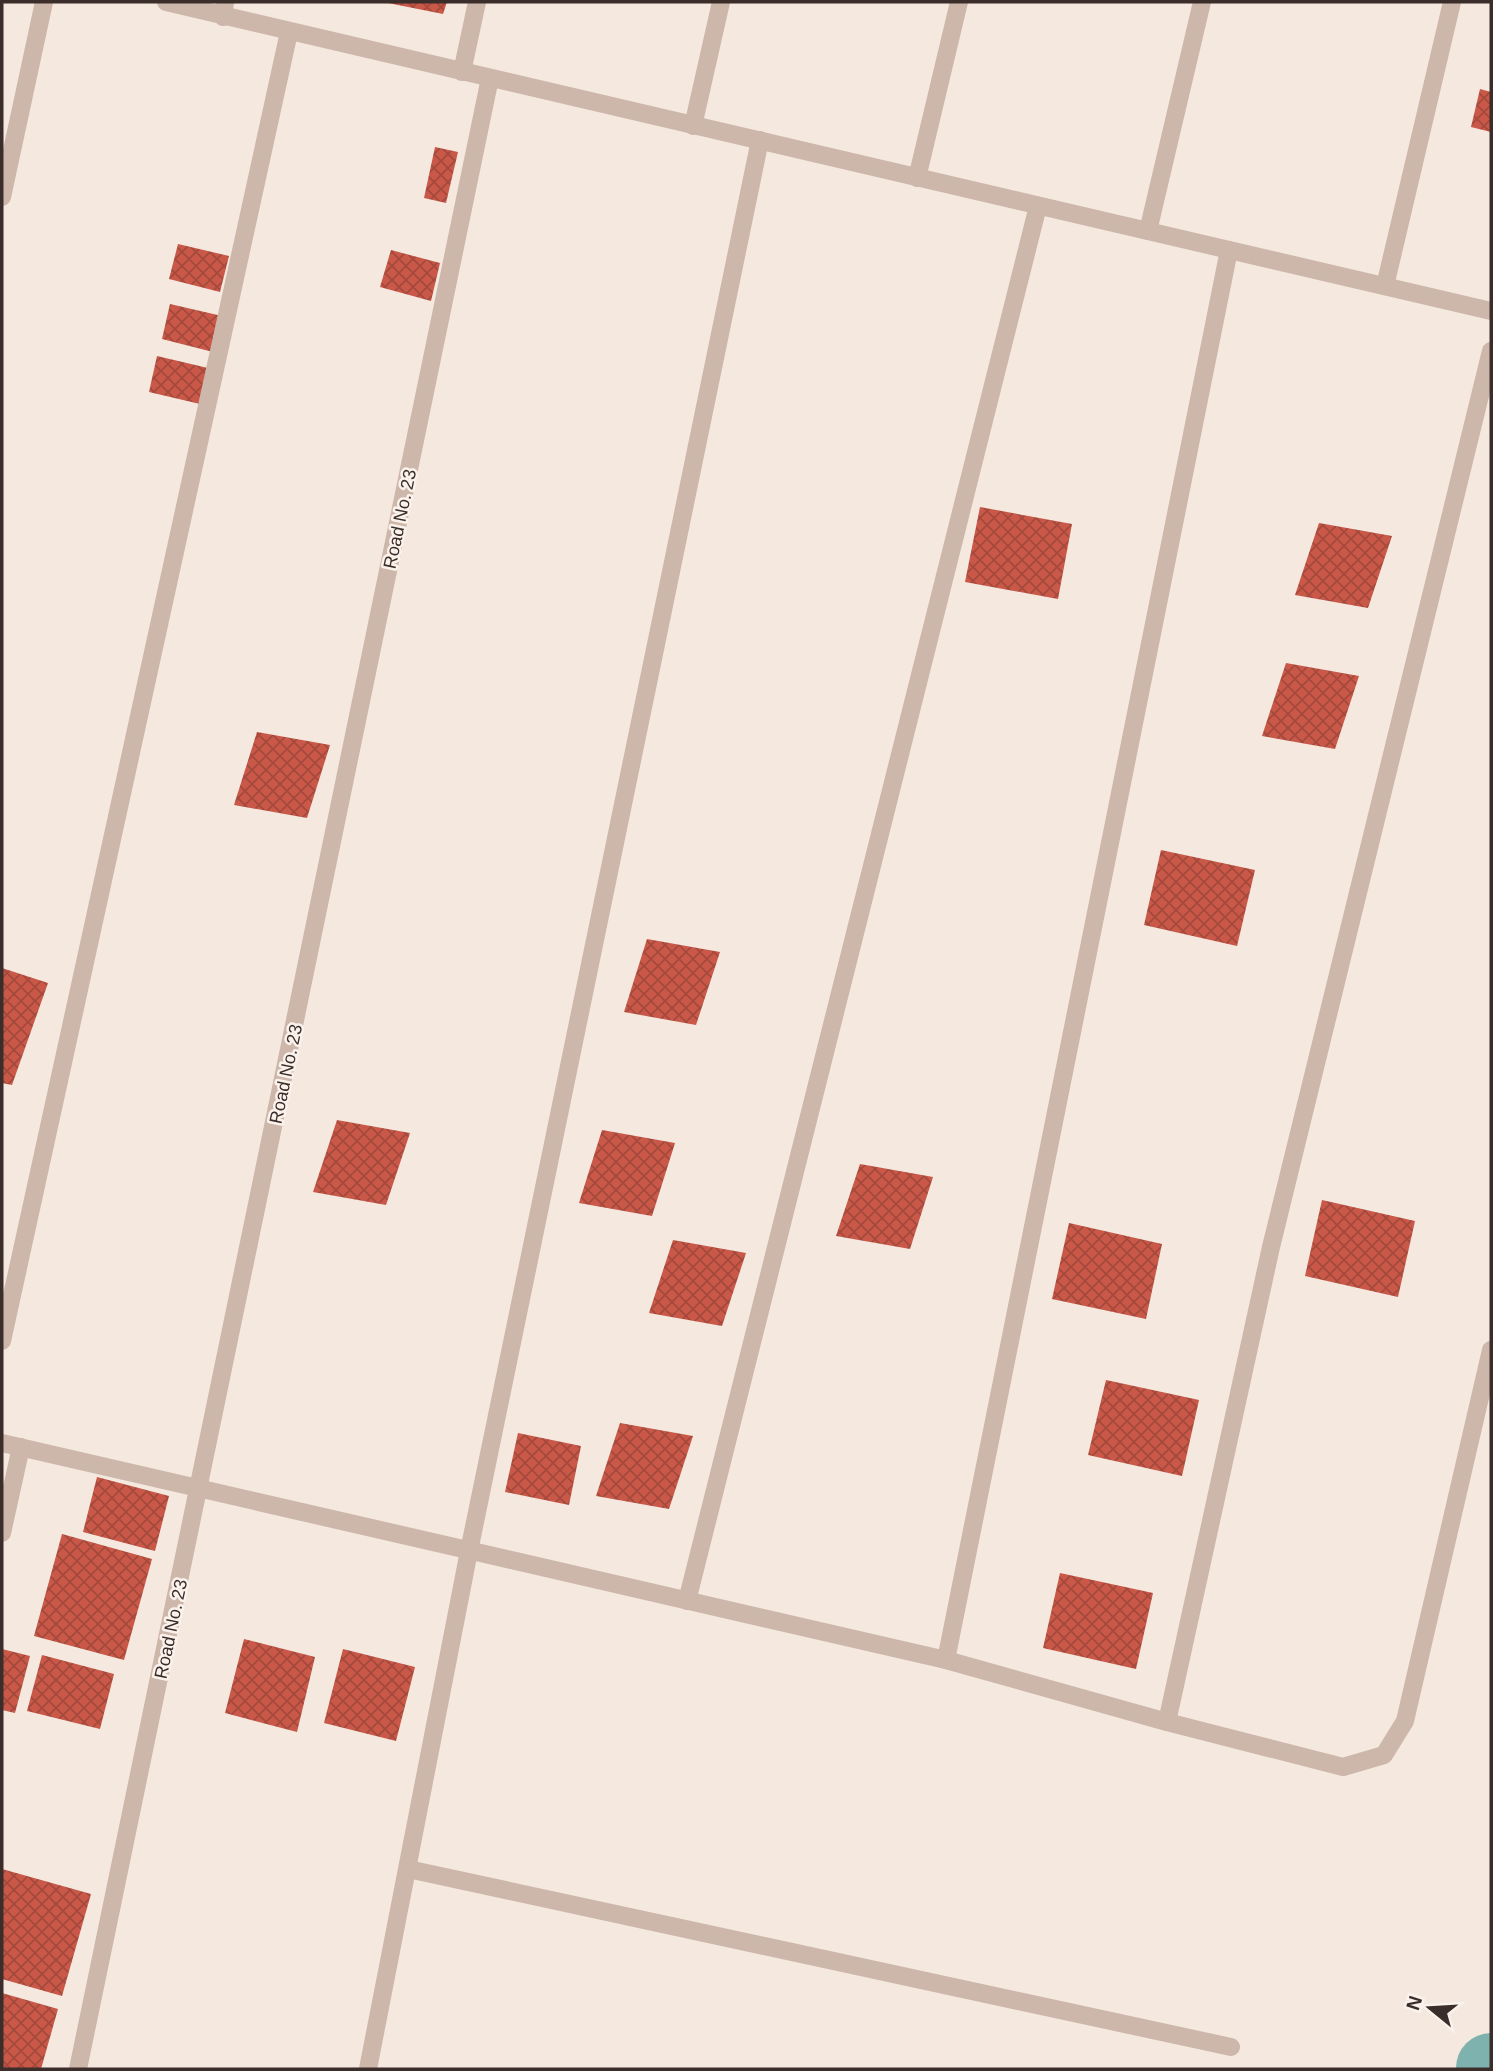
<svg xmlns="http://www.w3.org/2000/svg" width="1493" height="2071" viewBox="0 0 1493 2071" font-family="Helvetica,sans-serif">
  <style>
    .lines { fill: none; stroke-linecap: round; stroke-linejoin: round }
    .river { stroke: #7db2ae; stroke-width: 70 }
    .building { fill: url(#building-cross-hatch) }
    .minor { stroke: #cdb6aa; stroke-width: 18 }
    .tertiary { stroke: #cdb6aa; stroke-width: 18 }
    .labels { text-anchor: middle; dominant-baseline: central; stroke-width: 5; stroke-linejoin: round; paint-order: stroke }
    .street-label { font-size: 18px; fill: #3a2d2a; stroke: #fbf2ec }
  </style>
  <defs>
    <pattern id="building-cross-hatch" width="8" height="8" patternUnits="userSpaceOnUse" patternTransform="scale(1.75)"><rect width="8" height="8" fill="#c95848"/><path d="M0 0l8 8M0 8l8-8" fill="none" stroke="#a4493c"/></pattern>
  </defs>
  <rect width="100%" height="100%" fill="#f4e8df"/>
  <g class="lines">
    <path class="river" d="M1491,2069v-1"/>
  </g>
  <g class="building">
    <path d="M383,2h64l-4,12z"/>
    <path d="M1480,89l11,3v40l-20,-5z"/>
    <path d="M435,147l23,5 -12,51 -22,-5z"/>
    <path d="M178,244l51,12 -9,36 -51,-13z"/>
    <path d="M391,250l49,13 -9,38 -51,-14z"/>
    <path d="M170,304l52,12 -9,36 -51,-13z"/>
    <path d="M157,356l51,12 -8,36 -51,-12z"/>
    <path d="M980,507l92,17 -14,75 -93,-17z"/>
    <path d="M1319,523l73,13 -24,72 -73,-13z"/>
    <path d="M1286,663l73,13 -24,73 -73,-13z"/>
    <path d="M257,732l73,13 -23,73 -73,-13z"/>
    <path d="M1161,850l94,20 -18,76 -93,-21z"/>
    <path d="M647,939l73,13 -24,73 -72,-13z"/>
    <path d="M2,968l46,15 -36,102 -10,-2z"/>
    <path d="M337,1120l73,13 -24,72 -73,-13z"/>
    <path d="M602,1130l73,13 -23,73 -73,-13z"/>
    <path d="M860,1164l73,13 -23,72 -74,-13z"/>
    <path d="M1322,1200l93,21 -17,76 -93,-21z"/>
    <path d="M1069,1223l93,21 -16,75 -94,-20z"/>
    <path d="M673,1240l73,13 -24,73 -73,-13z"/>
    <path d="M1106,1380l93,20 -17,76 -94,-21z"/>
    <path d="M620,1423l73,13 -24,73 -73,-13z"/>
    <path d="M518,1433l63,13 -12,59 -64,-13z"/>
    <path d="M97,1477l72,19 -14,55 -72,-19z"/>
    <path d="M62,1534l90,25 -28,101 -90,-24z"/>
    <path d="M1060,1573l93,20 -17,76 -93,-21z"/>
    <path d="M244,1639l71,18 -18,75 -72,-19z"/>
    <path d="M2,1649l28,7 -15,57 -13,-3z"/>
    <path d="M343,1649l72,18 -19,74 -72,-18z"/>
    <path d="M42,1655l72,19 -14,55 -73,-18z"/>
    <path d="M2,1869l89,25 -29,102 -60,-17z"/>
    <path d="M2,1993l56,16 -17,60h-39z"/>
  </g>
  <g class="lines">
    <g class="minor">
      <path d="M223,17l2,-15"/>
      <path d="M462,72l15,-70"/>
      <path d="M693,126l28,-124"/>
      <path d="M917,178l42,-176"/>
      <path d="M2,197l42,-195"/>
      <path d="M1148,231l54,-229"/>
      <path d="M1385,286l67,-284"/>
      <path d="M2,1341l287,-1309"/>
      <path d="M2,1443l944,217 221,62 176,45 41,-12 21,-34 86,-371"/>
      <path d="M2,1533l19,-86"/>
      <path d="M687,1601l351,-1395"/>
      <path d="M946,1660l283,-1410"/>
      <path d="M1167,1722l104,-475 220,-896"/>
      <path d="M408,1869l823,178"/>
      <path d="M78,2069l412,-1991"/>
      <path d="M368,2069l101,-518 291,-1411"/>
    </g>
    <path class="tertiary" d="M166,2l1325,309"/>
  </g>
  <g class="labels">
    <g class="street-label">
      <text transform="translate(400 519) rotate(-78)">Road No. 23</text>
      <text transform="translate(286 1074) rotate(-78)">Road No. 23</text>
      <text transform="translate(171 1629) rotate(-78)">Road No. 23</text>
    </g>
  </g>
  <rect width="1493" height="2071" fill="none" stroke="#3a2d2a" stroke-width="7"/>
  <g transform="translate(1430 2008) rotate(288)" stroke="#fbf2ec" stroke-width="5" paint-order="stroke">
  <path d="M0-5L12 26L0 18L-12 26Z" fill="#3a2d2a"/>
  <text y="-10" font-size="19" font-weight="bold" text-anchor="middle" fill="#3a2d2a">N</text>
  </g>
</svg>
